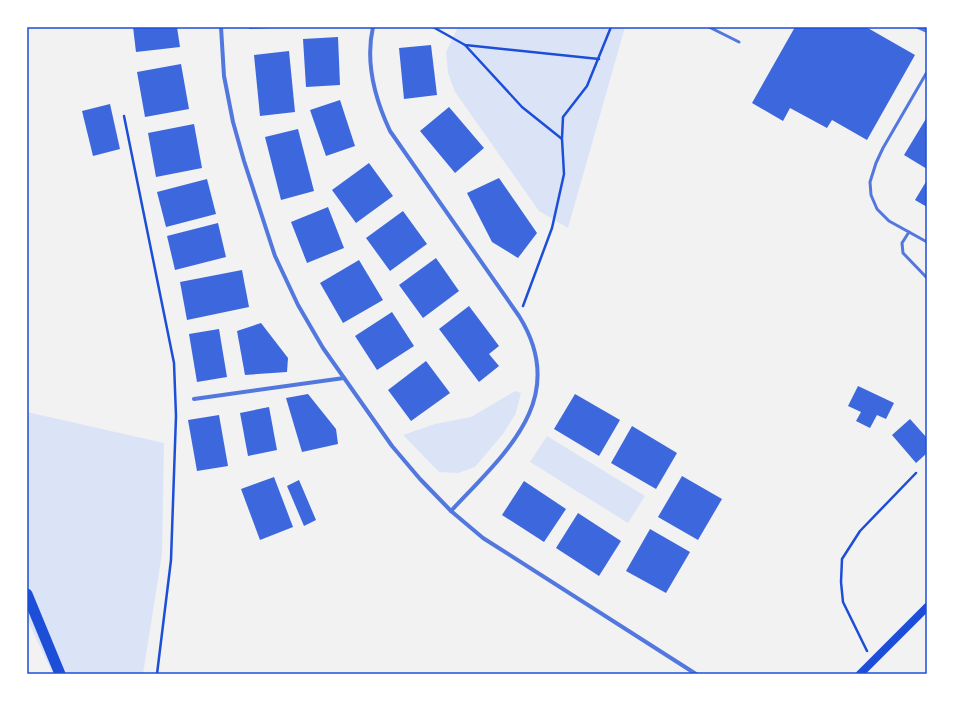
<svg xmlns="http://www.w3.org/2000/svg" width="954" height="701" viewBox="0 0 954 701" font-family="Barlow,sans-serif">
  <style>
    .green { fill: #dbe4f7 }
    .building { fill: #3d67dc }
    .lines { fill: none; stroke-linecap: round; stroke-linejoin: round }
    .path { stroke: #1d4ed8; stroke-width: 2.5 }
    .service { stroke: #5277de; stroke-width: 3 }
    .minor { stroke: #5277de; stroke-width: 4 }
    .secondary { stroke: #1d4ed8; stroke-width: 8 }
    .trunk { stroke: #1d4ed8; stroke-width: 11 }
    .neatline { fill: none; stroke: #1d4ed8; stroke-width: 1.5 }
  </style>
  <rect width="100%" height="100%" fill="#f2f2f2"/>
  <g class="green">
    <path d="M458,27h167l-57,201 -29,-17 -84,-119 -7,-19 -2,-21z"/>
    <path d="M515,391l6,2 -5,20 -13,21 -28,33 -17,6 -19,-1 -36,-37 32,-11 36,-7z"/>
    <path d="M27,412l137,31 -2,111 -19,120h-90l-26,-55z"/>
    <path d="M547,436l98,60 -17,27 -98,-61z"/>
  </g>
  <g class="building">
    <path d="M133,27h44l3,20 -44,5z"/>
    <path d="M249,27h25v1l-25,1z"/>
    <path d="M795,27h71l49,28 -48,85 -35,-20 -5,8 -37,-20 -7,13 -31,-18z"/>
    <path d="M338,37l2,48 -34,2 -3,-48z"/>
    <path d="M431,45l6,50 -33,4 -5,-51z"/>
    <path d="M289,51l6,61 -35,4 -6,-61z"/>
    <path d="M181,64l8,45 -44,8 -8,-45z"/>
    <path d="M340,100l15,46 -29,10 -16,-46z"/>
    <path d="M110,104l10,45 -27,7 -11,-45z"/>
    <path d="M449,107l35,41 -29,25 -35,-42z"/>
    <path d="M927,117v52l-23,-14z"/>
    <path d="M194,124l8,44 -46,9 -8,-44z"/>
    <path d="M298,129l16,62 -33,9 -16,-63z"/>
    <path d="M369,163l24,33 -37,27 -24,-33z"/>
    <path d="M499,178l38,55 -19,25 -26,-16 -25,-49z"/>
    <path d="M207,179l9,35 -50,13 -9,-35z"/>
    <path d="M927,180v27l-12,-7z"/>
    <path d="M328,207l16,41 -37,15 -16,-41z"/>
    <path d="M403,211l24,33 -37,27 -24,-33z"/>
    <path d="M218,223l8,34 -51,13 -8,-34z"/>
    <path d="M436,258l23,33 -36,27 -24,-33z"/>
    <path d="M359,260l24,40 -40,23 -23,-40z"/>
    <path d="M242,270l7,37 -62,13 -7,-38z"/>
    <path d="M469,306l30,40 -10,8 10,12 -20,16 -40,-53z"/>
    <path d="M392,312l22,34 -37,24 -22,-34z"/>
    <path d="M261,323l27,35 -1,14 -42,3 -8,-44z"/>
    <path d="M219,329l8,48 -30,5 -8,-48z"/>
    <path d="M426,361l24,32 -39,28 -23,-31z"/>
    <path d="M858,386l36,17 -8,16 -9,-4 -7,13 -14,-7 5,-9 -13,-6z"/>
    <path d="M308,394l28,35 2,15 -36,8 -16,-54z"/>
    <path d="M575,394l45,26 -21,36 -45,-27z"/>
    <path d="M269,407l8,43 -29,6 -8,-43z"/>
    <path d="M219,415l9,51 -31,5 -9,-51z"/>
    <path d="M910,419l17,19v15l-11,10 -24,-28z"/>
    <path d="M632,426l45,27 -21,36 -45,-26z"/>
    <path d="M682,476l40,23 -24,41 -40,-23z"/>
    <path d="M274,477l19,50 -33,13 -19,-51z"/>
    <path d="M299,480l17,40 -12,6 -17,-40z"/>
    <path d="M524,481l42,28 -22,33 -42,-27z"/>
    <path d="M578,513l43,28 -22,35 -43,-28z"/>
    <path d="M650,529l40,23 -24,41 -40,-22z"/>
  </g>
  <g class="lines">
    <g class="path">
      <path d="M433,27l32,18 134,14"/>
      <path d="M465,45l57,62 40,32 2,35 -12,54 -29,78"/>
      <path d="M124,116l50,247 2,53 -5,144 -14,114"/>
      <path d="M562,138l1,-21 24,-31 24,-59"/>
      <path d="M867,651l-24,-49 -2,-20 1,-23 18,-28 56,-58"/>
    </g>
    <g class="service">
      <path d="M709,27l30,15"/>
      <path d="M927,72l-44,76 -7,15 -6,19 1,13 6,14 12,12 38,21"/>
      <path d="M909,232l-7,11 1,10 24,25"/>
    </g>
    <g class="minor">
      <path d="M221,27l3,49 9,46 11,39 31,95 23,49 25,43 69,98 28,33 31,32 32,27 213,136"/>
      <path d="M373,27c-8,35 2,72 17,104l129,185c52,83 -15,138 -68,195"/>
      <path d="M918,27l9,4"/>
      <path d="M194,399l150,-21"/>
    </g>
    <path class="secondary" d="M860,674l67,-67"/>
    <path class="trunk" d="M27,594l33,80"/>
  </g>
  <rect width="954" height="701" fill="none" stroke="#ffffff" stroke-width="56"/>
  <rect x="28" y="28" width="898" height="645" class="neatline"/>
</svg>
